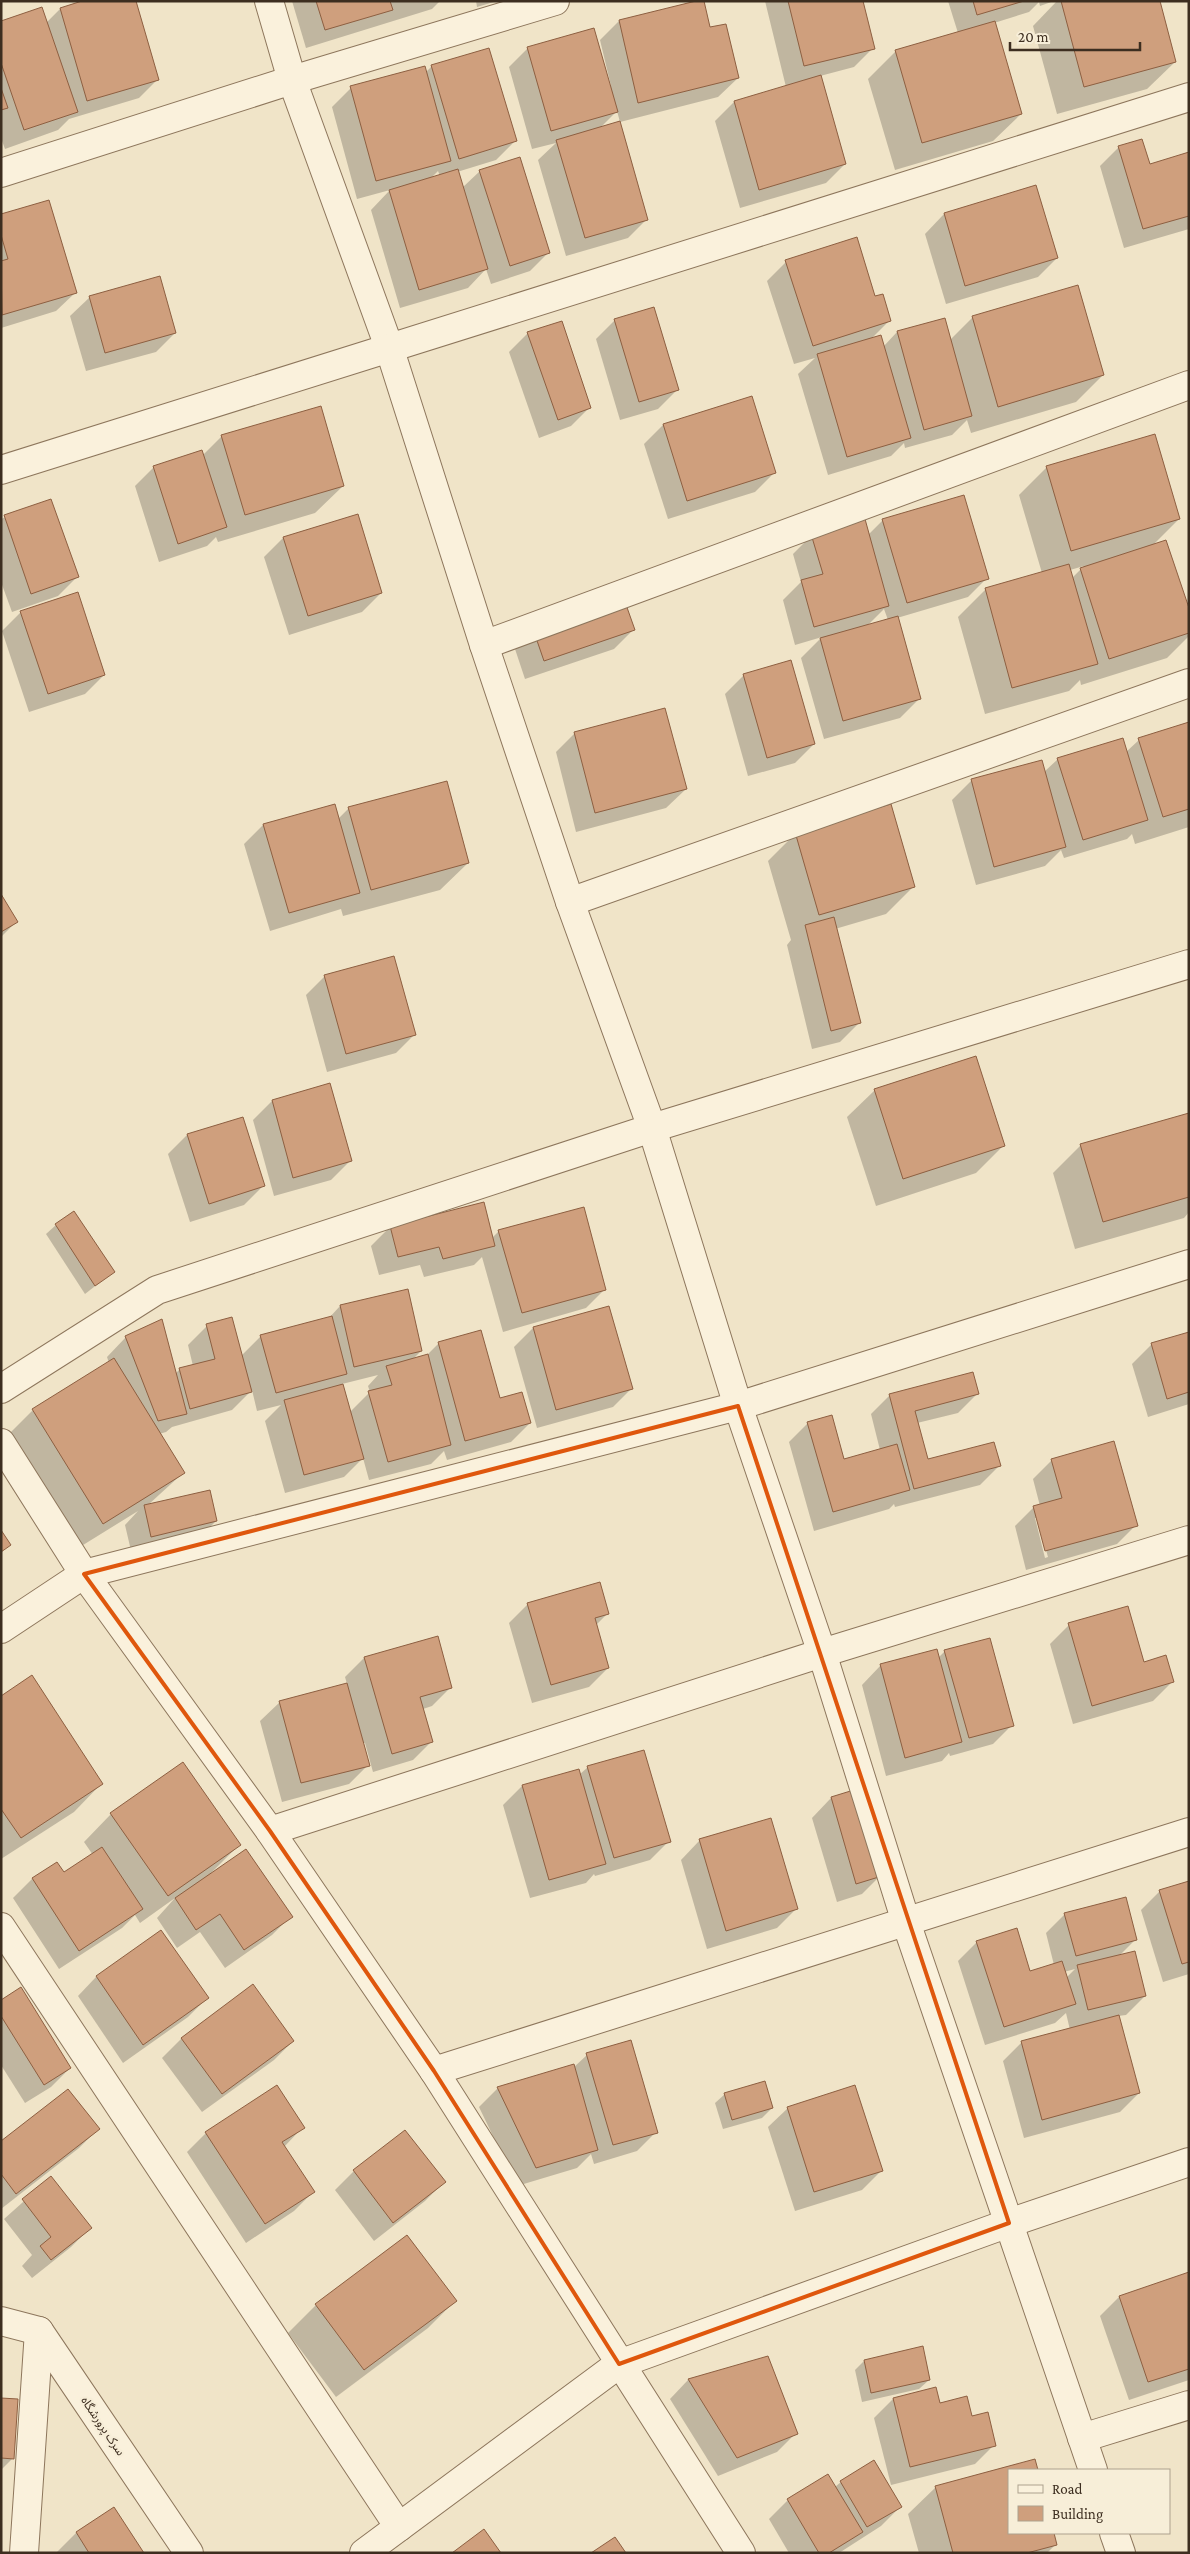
<svg xmlns="http://www.w3.org/2000/svg" width="1190" height="2554" viewBox="0 0 1190 2554" font-family="'Crimson Pro','Noto Sans Arabic',serif">
  <style>
    .shadow { fill: #0003; fill-rule: evenodd }
    .building { fill: #cf9f7d; stroke: #8d5f41 }
    .lines { fill: none; stroke-linecap: round; stroke-linejoin: round }
    .street-casing { stroke: #8d765c; stroke-width: 30 }
    .street { stroke: #faf1dc; stroke-width: 28 }
    .marked { fill: none; stroke: #df570d; stroke-width: 4; stroke-linejoin: round }
    .labels { text-anchor: middle; dominant-baseline: central; stroke-width: 4.5; stroke-linejoin: round; paint-order: stroke }
    .street-label { font-size: 12px; fill: #3d2e20; stroke: #f7eed8 }
  </style>
  <rect width="100%" height="100%" fill="#f0e4c8"/>
  <g class="shadow">
    <path d="M86,1l72,78 -19,19 -70,21 -11,11 -53,19 -4,-11v-115h45l14,-14z"/>
    <path d="M292,1h148l-8,8 -126,39z"/>
    <path d="M476,1h21l-20,6z"/>
    <path d="M701,1l8,28 29,49 -20,19 -98,25 -3,-11 -17,17 47,91 -19,19 -62,18 -28,-96 18,-17 -24,6 -23,-82 19,-19 83,38 -11,-46 19,-19z"/>
    <path d="M765,1h97l11,47 -19,19 -34,9 25,88 -19,19 -86,25 -25,-87 19,-19 52,-15z"/>
    <path d="M948,1h106l-14,5 -1,-4 -10,10 -35,11 27,91 -28,27 -98,29 -27,-91 28,-28 62,-18z"/>
    <path d="M1057,1h102l16,61 -28,27 -90,25 -24,-88z"/>
    <path d="M432,66l83,75 -19,19 -39,12 5,16 18,-17 69,81 -19,19 -39,13 -5,-15 -18,19 -68,20 -29,-98 19,-20 -33,9 -25,-92 19,-19 74,-15zM438,171l2,5 -9,2z"/>
    <path d="M1119,147l30,18 40,-11v75l-65,19 -24,-82z"/>
    <path d="M944,214l113,44 -19,19 -92,27 -21,-70z"/>
    <path d="M1,216l75,76 -20,19 -55,17z"/>
    <path d="M786,262l89,36 15,22 -19,19 12,8 14,-15 53,8 23,-23 130,58 -27,27 -105,31 -4,-13 -15,15 -47,13 -1,-5 -13,13 -63,19 -30,-101 17,-16 -21,6 -27,-83z"/>
    <path d="M90,297l85,36 -19,19 -70,19 -16,-55z"/>
    <path d="M615,320l62,70 -19,19 -38,11 -24,-81z"/>
    <path d="M528,333l62,74 -19,19 -32,12 -30,-86z"/>
    <path d="M663,425l111,48 -19,19 -87,27 -24,-75z"/>
    <path d="M222,436l121,50 -28,27 -97,29 -2,-5 -9,9 -48,16 -24,-76 19,-19 49,-12z"/>
    <path d="M1047,467l132,52 -27,27 37,66v24l-22,22 -86,27 -1,-5 -11,11 -84,23 -27,-97 28,-28 56,-16 -23,-78zM1084,566l-12,12 -2,-8z"/>
    <path d="M50,500l27,77 -19,19 -46,16 -11,-30v-63z"/>
    <path d="M357,515l24,78 -19,19 -73,23 -25,-78 19,-19z"/>
    <path d="M883,520l104,58 -19,19 -71,21 22,81 -19,19 -76,21 -23,-81 21,-21 -27,8 -12,-45 18,-18 -8,-28 19,-19h56zM884,609l4,11 -21,6z"/>
    <path d="M21,612l83,63 -19,19 -56,18 -27,-81z"/>
    <path d="M534,630h99l-19,19 -89,30 -10,-30z"/>
    <path d="M744,675l70,69 -19,19 -47,13 -23,-82z"/>
    <path d="M1189,723v104l-54,17 -3,-10 -5,5 -63,19 -3,-8 -16,16 -69,19 -24,-85 19,-19 70,-19 3,10 14,-13 68,-7 13,-12z"/>
    <path d="M575,733l111,56 -20,19 -90,24 -20,-80z"/>
    <path d="M349,808l119,55 -28,27 -97,26 -2,-7 -71,22 -26,-87 19,-19 75,-6z"/>
    <path d="M796,833l118,53 -28,28 -51,15 24,94 -19,19 -28,7 -25,-104 4,-5 -23,-79z"/>
    <path d="M1,896l15,26 -15,15z"/>
    <path d="M325,976l90,58 -19,19 -69,19 -21,-77z"/>
    <path d="M329,1085l21,76 -19,19 -57,16 -21,-76 19,-19z"/>
    <path d="M875,1090l128,56 -27,27 -100,33 -29,-89z"/>
    <path d="M1189,1114v98l-5,6 -109,31 -22,-76 28,-28z"/>
    <path d="M242,1119l21,67 -19,19 -54,17 -22,-68 19,-19z"/>
    <path d="M56,1225l57,47 -28,22 -39,-60z"/>
    <path d="M390,1227l101,12 8,-8 106,58 -19,19 -83,24 -21,-75 -8,8 -50,12 -4,-12 -41,10 -8,-29z"/>
    <path d="M340,1306l81,45 -9,9 14,-4 13,-13 60,57 31,23 -19,19 -64,18 -3,-9 -13,13 -62,16 -6,-22 -19,19 -59,16 -20,-72 16,-16 -24,6 -5,-21 -20,20 -60,17 -6,5 -7,2 24,39 -35,32 68,16 -19,19 -65,15 -7,-30 13,-14 -63,39 -70,-112 28,-28 76,-47 -2,-6 19,-20 49,37 5,-5 13,-3 -5,-21 19,-19 34,30 20,-20 68,-18zM378,1375l-10,11 2,6 -20,20 -8,-28z"/>
    <path d="M608,1307l24,81 -19,19 -76,21 -23,-81 19,-19z"/>
    <path d="M1189,1333v71l-41,13 -16,-53 19,-19z"/>
    <path d="M977,1394l-19,19 -41,10 10,38 72,5 -19,19 -85,22 -1,-3 -5,5 -75,22 -25,-89 19,-19 36,37 36,-10 -9,-36 19,-19z"/>
    <path d="M1052,1460l84,65 -19,19 -91,26 -11,-44 19,-19 6,-1 -7,-27zM1035,1518h2l11,39 -3,1z"/>
    <path d="M528,1604l79,10 -11,11 12,43 -19,19 -57,16 -23,-80z"/>
    <path d="M1069,1625l74,38 29,19 -19,19 -80,23 -23,-80z"/>
    <path d="M945,1651l67,74 -19,19 -43,12 -1,-3 -7,8 -56,15 -24,-91 19,-20 57,-7z"/>
    <path d="M364,1658l87,29 -19,19 -9,3 9,32 -19,19 -40,12 -8,-29h-3l6,22 -19,19 -67,18 -22,-81 20,-19 67,-18 -2,-7z"/>
    <path d="M1,1697l100,87 -27,28 -73,47z"/>
    <path d="M588,1767l81,74 -19,19 -55,16 -1,-2 -8,9 -56,15 -27,-93 19,-19 57,-11z"/>
    <path d="M856,1791l25,84 -19,19 -25,8 -25,-84 19,-20z"/>
    <path d="M111,1814l128,31 -28,28 80,43 -19,19 -47,33 -25,-36 -23,16 -20,-30 18,-20 -35,25 -5,-8 -13,13 -63,41 -46,-71 19,-19 24,-15 7,10 30,-19 -9,-13z"/>
    <path d="M700,1840l96,69 -19,19 -70,21 -26,-89z"/>
    <path d="M1189,1882v92l-26,8 -22,-72 19,-19z"/>
    <path d="M1065,1914l71,25 -17,17 26,40 -19,19 -8,1 21,77 -19,19 -96,26 -21,-77 19,-19 48,-12 -4,-17 -11,10 -70,22 -27,-84 19,-19 53,31 24,-8 -8,-32zM1075,1969l-9,9 -2,-6z"/>
    <path d="M96,1977l111,21 -19,19 -65,46 -45,-67z"/>
    <path d="M253,1986l40,55 -19,19 -72,52 -40,-54 19,-19z"/>
    <path d="M1,2001l69,67 -19,19 -26,16 -24,-38z"/>
    <path d="M587,2055l69,77 -19,19 -43,13 -3,-10 -14,14 -60,18 -38,-79 19,-19 75,-20z"/>
    <path d="M725,2094l47,14 -10,10 -39,11 -8,-26z"/>
    <path d="M788,2108l93,63 -19,19 -67,21 -27,-84z"/>
    <path d="M303,2127l-19,20 29,45 -19,19 -48,32 -59,-91 19,-19z"/>
    <path d="M98,2129l-19,19 -78,61v-66z"/>
    <path d="M354,2171l90,11 -19,19 -51,40 -39,-51z"/>
    <path d="M50,2178l40,50 -19,19 -39,31 -10,-12 10,-11 -28,-36z"/>
    <path d="M407,2236l48,65 -27,27 -92,69 -48,-64 28,-28z"/>
    <path d="M1189,2273v107l-60,20 -29,-84 19,-19z"/>
    <path d="M767,2357l29,76 -19,19 -59,24 -48,-77 18,-19z"/>
    <path d="M864,2361l65,19 -10,9 -57,13 -7,-32z"/>
    <path d="M1,2399l12,59 -12,12z"/>
    <path d="M893,2399l46,5 32,14 23,27 -19,19 -84,21 -17,-67z"/>
    <path d="M1034,2460l2,10h-27v63h44l3,11 -9,9h-128l-11,-39 28,-27z"/>
    <path d="M827,2476l8,11 6,-5 59,25 -19,19 -42,27h-50l-20,-34 19,-19z"/>
    <path d="M114,2508l29,45h-87l20,-20z"/>
  </g>
  <g class="building">
    <path d="M82,1h54l23,79 -72,21 -27,-93z"/>
    <path d="M316,1h74l3,9 -68,20z"/>
    <path d="M696,1h8l6,26 16,-3 13,54 -101,25 -19,-83z"/>
    <path d="M788,1h75l12,48 -71,17z"/>
    <path d="M973,1h51l-47,14z"/>
    <path d="M1061,1h99l16,61 -92,25z"/>
    <path d="M42,7l36,105 -54,18 -23,-67v-42z"/>
    <path d="M995,21l27,93 -100,29 -27,-93z"/>
    <path d="M594,28l24,84 -67,19 -24,-84z"/>
    <path d="M489,48l28,93 -58,18 -28,-94z"/>
    <path d="M425,66l26,95 -75,20 -26,-95z"/>
    <path d="M821,75l25,89 -87,26 -25,-89z"/>
    <path d="M1,88l7,20 -7,2z"/>
    <path d="M620,121l28,99 -63,18 -29,-98z"/>
    <path d="M1142,139l8,25 39,-12v64l-46,13 -25,-83z"/>
    <path d="M520,157l30,96 -40,13 -31,-96z"/>
    <path d="M458,169l30,100 -69,21 -30,-100z"/>
    <path d="M1036,185l22,73 -93,28 -21,-73z"/>
    <path d="M49,200l28,93 -75,22 -1,-54 7,-2 -7,-24v-21z"/>
    <path d="M857,237l18,59 8,-2 8,27 -78,25 -28,-86z"/>
    <path d="M160,276l16,57 -71,20 -16,-57z"/>
    <path d="M1078,285l26,90 -106,32 -26,-91z"/>
    <path d="M654,307l25,83 -40,12 -25,-83z"/>
    <path d="M945,318l27,98 -48,14 -27,-99z"/>
    <path d="M562,321l29,87 -33,12 -31,-88z"/>
    <path d="M881,335l30,103 -64,19 -30,-103z"/>
    <path d="M752,396l24,77 -89,28 -24,-77z"/>
    <path d="M321,406l23,80 -99,29 -24,-80z"/>
    <path d="M1155,434l25,85 -109,32 -25,-85z"/>
    <path d="M202,450l25,77 -49,17 -25,-78z"/>
    <path d="M964,495l25,84 -82,24 -25,-84z"/>
    <path d="M51,499l28,78 -48,17 -27,-79z"/>
    <path d="M358,514l24,79 -74,23 -25,-79z"/>
    <path d="M865,519l24,87 -75,21 -13,-47 22,-6 -12,-40z"/>
    <path d="M1166,540l23,68v25l-80,26 -29,-91z"/>
    <path d="M1069,564l29,100 -86,24 -27,-100z"/>
    <path d="M78,592l27,83 -57,19 -28,-83z"/>
    <path d="M624,599l11,31 -91,31 -11,-32z"/>
    <path d="M898,616l23,83 -78,22 -23,-83z"/>
    <path d="M791,660l24,84 -48,14 -24,-84z"/>
    <path d="M665,708l22,81 -92,24 -21,-81z"/>
    <path d="M1189,722v87l-26,8 -25,-79z"/>
    <path d="M1123,738l25,82 -65,20 -26,-82z"/>
    <path d="M1042,760l24,87 -72,20 -23,-88z"/>
    <path d="M447,781l22,82 -98,27 -23,-83z"/>
    <path d="M335,804l25,89 -71,20 -26,-89z"/>
    <path d="M891,804l24,83 -96,28 -24,-83z"/>
    <path d="M1,894l17,28 -17,10z"/>
    <path d="M834,917l27,106 -30,8 -26,-106z"/>
    <path d="M394,956l22,79 -70,19 -22,-79z"/>
    <path d="M976,1056l29,90 -102,33 -29,-90z"/>
    <path d="M330,1083l22,78 -59,17 -21,-78z"/>
    <path d="M1189,1113v84l-86,25 -23,-78z"/>
    <path d="M243,1117l22,69 -56,18 -22,-70z"/>
    <path d="M484,1202l11,44 -52,13 -4,-12 -41,10 -8,-31z"/>
    <path d="M584,1207l22,83 -84,23 -24,-83z"/>
    <path d="M74,1211l41,61 -20,14 -40,-62z"/>
    <path d="M408,1289l14,62 -68,16 -14,-62z"/>
    <path d="M609,1306l24,83 -77,21 -23,-83z"/>
    <path d="M332,1316l15,58 -71,19 -16,-58z"/>
    <path d="M232,1317l20,75 -62,17 -11,-41 36,-9 -9,-35z"/>
    <path d="M162,1319l25,95 -29,7 -33,-85z"/>
    <path d="M481,1330l19,68 22,-6 9,31 -66,18 -27,-99z"/>
    <path d="M1189,1332v60l-22,7 -16,-56z"/>
    <path d="M428,1354l23,91 -63,17 -20,-71 24,-6 -6,-19z"/>
    <path d="M114,1358l71,115 -82,51 -71,-115z"/>
    <path d="M973,1372l6,22 -64,17 13,48 66,-17 7,24 -87,23 -25,-95z"/>
    <path d="M343,1384l21,75 -60,16 -20,-75z"/>
    <path d="M832,1415l12,44 53,-15 13,46 -77,22 -26,-90z"/>
    <path d="M1114,1441l24,85 -93,25 -12,-45 29,-8 -11,-39z"/>
    <path d="M210,1490l7,31 -66,16 -7,-32z"/>
    <path d="M1,1530l10,15 -10,7z"/>
    <path d="M600,1582l9,32 -14,4 14,50 -58,17 -24,-82z"/>
    <path d="M1128,1606l16,56 22,-7 8,27 -82,24 -24,-83z"/>
    <path d="M438,1636l14,52 -32,9 13,45 -41,12 -28,-97z"/>
    <path d="M990,1638l24,88 -45,12 -25,-88z"/>
    <path d="M937,1649l25,93 -57,16 -25,-94z"/>
    <path d="M32,1675l71,109 -82,54 -20,-29v-113z"/>
    <path d="M347,1683l23,83 -69,17 -22,-82z"/>
    <path d="M644,1750l27,92 -57,16 -27,-92z"/>
    <path d="M183,1762l58,83 -73,51 -58,-83z"/>
    <path d="M579,1769l27,95 -57,16 -27,-95z"/>
    <path d="M857,1789l25,87 -26,8 -25,-87z"/>
    <path d="M771,1818l27,91 -72,22 -27,-92z"/>
    <path d="M102,1847l41,62 -64,42 -47,-73 25,-16 7,10z"/>
    <path d="M246,1849l47,68 -49,33 -24,-36 -24,16 -21,-32z"/>
    <path d="M1189,1881v81l-7,2 -23,-74z"/>
    <path d="M1126,1897l11,43 -61,16 -12,-43z"/>
    <path d="M1017,1928l13,43 32,-10 14,43 -72,23 -28,-86z"/>
    <path d="M161,1930l48,68 -66,47 -47,-69z"/>
    <path d="M1135,1951l11,45 -58,14 -11,-45z"/>
    <path d="M253,1984l41,57 -72,53 -41,-56z"/>
    <path d="M21,1987l50,81 -27,17 -43,-69v-16z"/>
    <path d="M1119,2015l21,78 -98,27 -21,-79z"/>
    <path d="M631,2040l27,93 -45,12 -27,-92z"/>
    <path d="M574,2064l24,86 -62,18 -39,-81z"/>
    <path d="M765,2081l8,27 -41,12 -8,-27z"/>
    <path d="M277,2085l28,43 -23,14 33,50 -50,32 -60,-92z"/>
    <path d="M855,2085l28,86 -69,21 -27,-85z"/>
    <path d="M68,2089l32,40 -84,65 -15,-20v-33z"/>
    <path d="M405,2130l41,52 -53,41 -40,-53z"/>
    <path d="M51,2176l41,52 -41,32 -11,-14 11,-9 -29,-38z"/>
    <path d="M407,2235l50,66 -93,69 -49,-66z"/>
    <path d="M1189,2272v97l-41,13 -29,-86z"/>
    <path d="M923,2346l7,34 -59,13 -7,-33z"/>
    <path d="M768,2356l30,78 -61,24 -49,-79z"/>
    <path d="M936,2387l4,16 27,-7 5,20 16,-4 8,34 -86,21 -17,-69z"/>
    <path d="M1,2398l17,1 -4,60 -13,-1z"/>
    <path d="M1035,2459l3,11h-29v63h45l3,12 -30,8h-74l-18,-67z"/>
    <path d="M874,2460l28,47 -35,20 -27,-46z"/>
    <path d="M828,2474l35,58 -34,21h-10l-32,-54z"/>
    <path d="M114,2507l30,46h-55l-13,-21z"/>
    <path d="M484,2529l17,24h-49z"/>
    <path d="M615,2537l11,16h-35z"/>
  </g>
  <g class="lines">
    <defs>
      <g id="street">
        <path d="M269,1l23,79 97,267 95,298 86,257 82,226 86,278 84,247 84,269 187,548"/>
        <path d="M1,173l291,-93 263,-79"/>
        <path d="M1,470l1188,-373"/>
        <path d="M484,645l705,-260"/>
        <path d="M570,902l619,-219"/>
        <path d="M1,1389l156,-99 495,-162 537,-164"/>
        <path d="M1,1443l83,131 186,257 164,240 307,482"/>
        <path d="M1,1629l83,-55 654,-168 451,-142"/>
        <path d="M270,1831l552,-178 367,-113"/>
        <path d="M1,1927l398,600"/>
        <path d="M434,2071l755,-239"/>
        <path d="M1,2321l38,10 150,222"/>
        <path d="M1082,2438l107,-33"/>
        <path d="M1114,2533l7,20"/>
        <path d="M24,2553l15,-222"/>
        <path d="M364,2553l255,-189 390,-141 180,-61"/>
      </g>
    </defs>
    <use href="#street" class="street-casing"/>
    <use href="#street" class="street"/>
  </g>
  <path class="marked" d="M738,1406l271,817 -390,141 -185,-293 -164,-240 -186,-257z"/>
  <g class="labels">
    <g class="street-label">
      <text transform="translate(103 2426) rotate(56)">سرک پرورشگاه</text>
    </g>
  </g>
  <rect width="1190" height="2554" fill="none" stroke="#3d2e20" stroke-width="5"/>
  <rect x="1008" y="2469" width="162" height="65" fill="#f7eed8" stroke="#ada18e"/>
  <rect x="1018" y="2485" width="25" height="8" fill="#faf1dc" stroke="#ada18e"/>
  <text x="1052" y="2494" font-size="15" fill="#3d2e20">Road</text>
  <rect x="1018" y="2506" width="25" height="15" fill="#cf9f7d" stroke="#ada18e"/>
  <text x="1052" y="2519" font-size="15" fill="#3d2e20">Building</text>
  <path d="M1010 42v8h130v-8" fill="none" stroke="#3d2e20" stroke-width="2.5"/>
  <text x="1018" y="42" font-size="15" fill="#3d2e20" stroke="#f7eed8" stroke-width="4" paint-order="stroke">20 m</text>
</svg>
